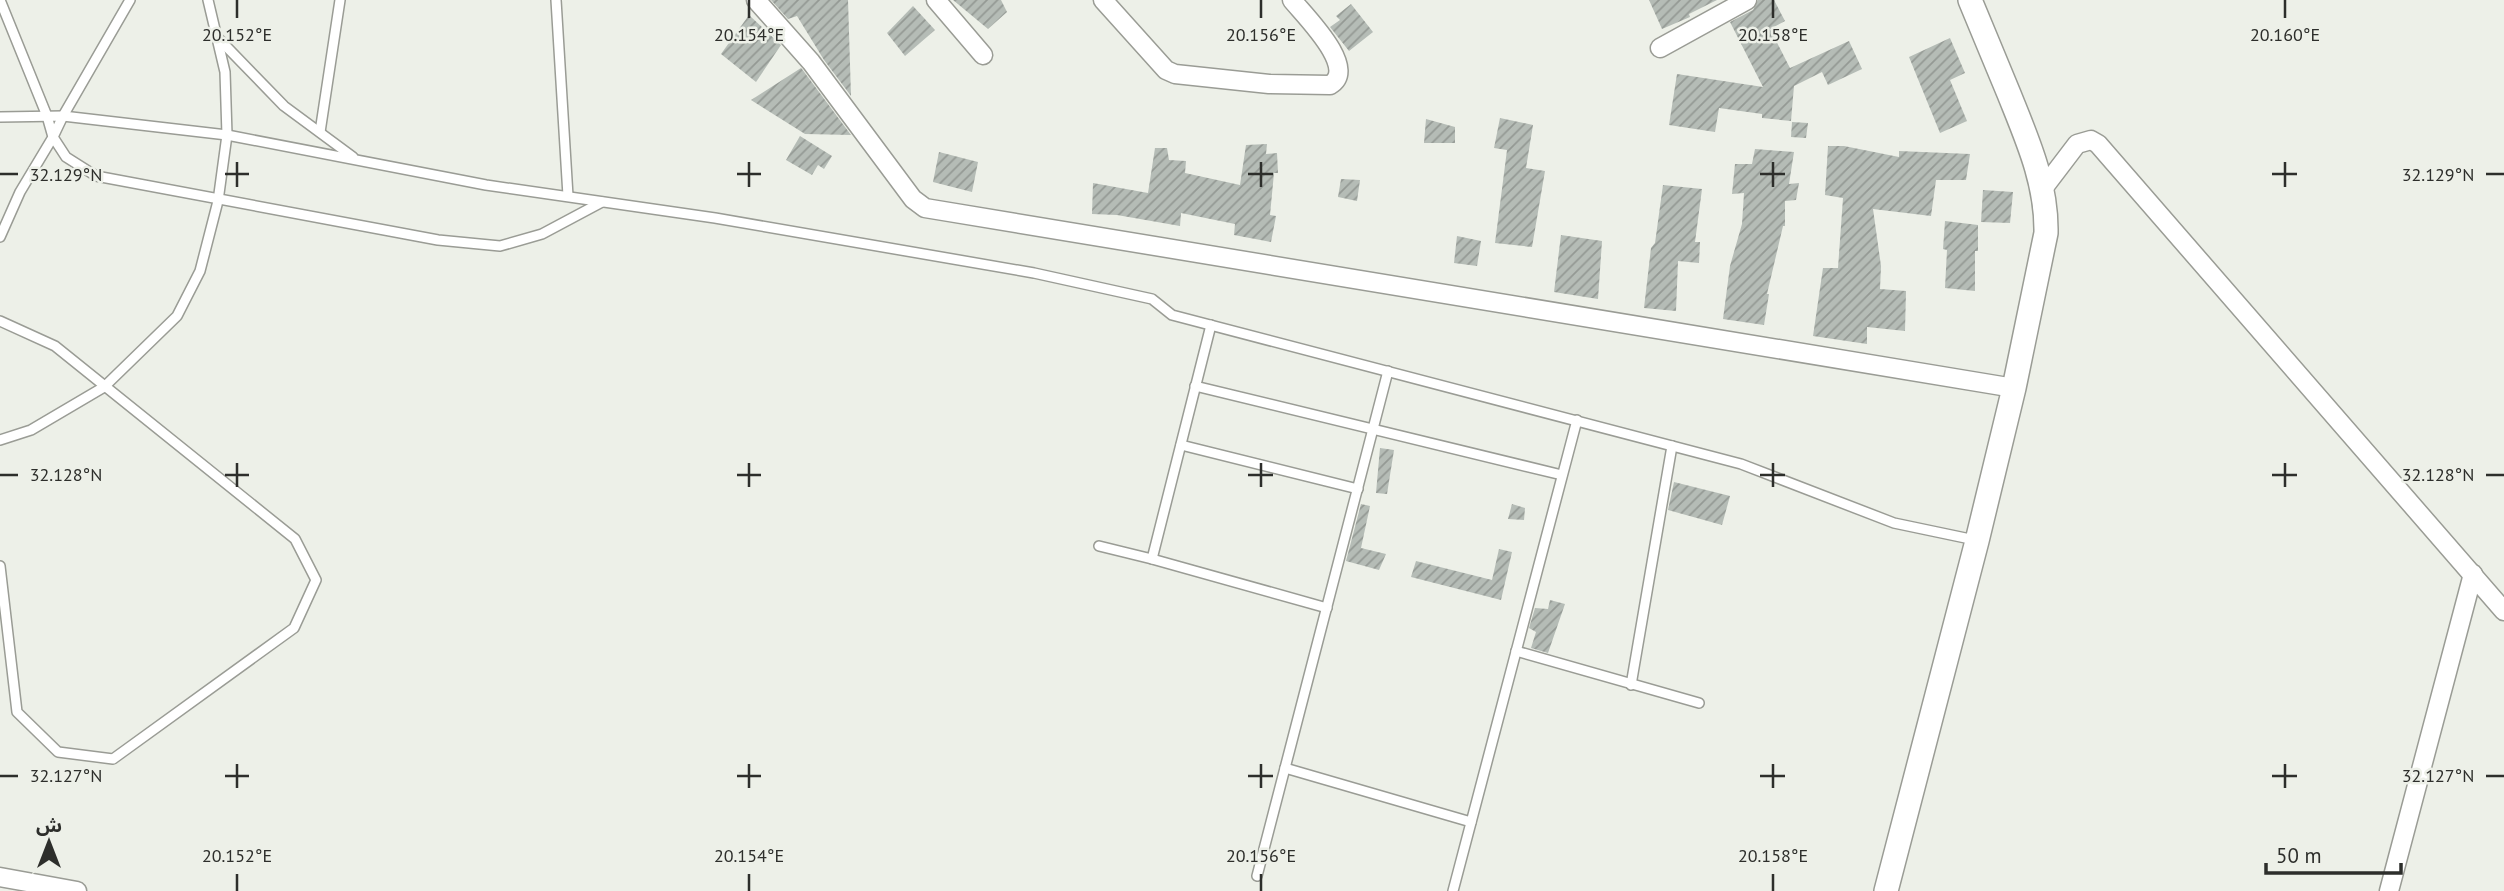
<svg xmlns="http://www.w3.org/2000/svg" width="2504" height="891" viewBox="0 0 2504 891" font-family="'PT Sans','Noto Sans Arabic',sans-serif">
  <style>
    .building { fill: url(#building-hatch) }
    .lines { fill: none; stroke-linecap: round; stroke-linejoin: round }
    .service-casing { stroke: #9a9c95; stroke-width: 12 }
    .minor-casing { stroke: #9a9c95; stroke-width: 21 }
    .tertiary-casing { stroke: #9a9c95; stroke-width: 26 }
    .service { stroke: #fff; stroke-width: 9 }
    .minor { stroke: #fff; stroke-width: 18 }
    .tertiary { stroke: #fff; stroke-width: 23 }
    .ticks { fill: none; stroke: #2d2e2b; stroke-width: 2.5 }
    .ticks-label { font-size: 18px; text-anchor: middle; fill: #2d2e2b; stroke: #edf0e8; stroke-width: 5; stroke-linejoin: round; paint-order: stroke }
  </style>
  <defs>
    <pattern id="building-hatch" width="6" height="6" patternUnits="userSpaceOnUse" patternTransform="scale(1.75)"><rect width="6" height="6" fill="#b5bcb6"/><path d="M-1 1l2-2M0 6l6-6M5 7l2-2" fill="none" stroke="#949994"/></pattern>
  </defs>
  <rect width="100%" height="100%" fill="#edf0e8"/>
  <g class="building">
    <path d="M771,0h77l3,96 -27,-36 -27,-44 -9,3z"/>
    <path d="M953,0h48l6,12 -19,17z"/>
    <path d="M1649,0h68l-28,14 1,3 -28,12z"/>
    <path d="M1758,0h16l11,21 -15,8 20,39 59,-27 13,28 -34,16 -6,-13 -28,14 -3,35 -29,-3v-4l-43,-6 -4,24 -46,-7 8,-51 86,13 -33,-65 23,-12z"/>
    <path d="M1351,4l22,28 -24,19 -19,-24 10,-7 -4,-4z"/>
    <path d="M913,6l22,24 -30,26 -18,-23z"/>
    <path d="M749,15l32,30 -25,37 -35,-28z"/>
    <path d="M1950,38l15,35 -15,7 17,41 -27,12 -31,-76z"/>
    <path d="M801,68l1,1 49,66 -46,-1 -54,-34z"/>
    <path d="M1500,118l33,7 -7,43 19,3 -13,76 -37,-4 12,-93 -13,-2z"/>
    <path d="M1426,119l29,8v16h-31z"/>
    <path d="M1792,122l16,1 -2,15 -15,-1z"/>
    <path d="M800,136l32,20 -8,13 -6,-4 -6,10 -26,-15z"/>
    <path d="M1267,144l-1,10 11,-1 1,20h-4l-4,42 6,1 -5,26 -37,-7 1,-11 -54,-11 -1,13 -63,-11 -25,-1 1,-31 55,10 7,-45h12l2,12 17,1 -1,12 55,12 6,-40z"/>
    <path d="M1828,146h16l55,11v-6l71,3 -4,26h-30l-5,36 -58,-7 8,57 -1,23 26,2 -1,40 -38,-4v17l-54,-8 10,-68h15l5,-70 -18,-3z"/>
    <path d="M1755,149l39,3 -5,32 10,-1 -3,17 -11,1v25h-2l-16,68h2l-5,31 -41,-6 7,-53 12,-42 2,-31 -12,1 3,-30h17z"/>
    <path d="M939,152l39,10 -6,30 -39,-10z"/>
    <path d="M1341,179l19,1 -3,21 -19,-4z"/>
    <path d="M1663,185l39,4 -7,53h5l-1,21 -21,-2 -2,50 -32,-3 7,-60 4,-5z"/>
    <path d="M1983,190l30,2 -3,31 -29,-1z"/>
    <path d="M1945,221l33,4v26h-3v40l-30,-3 2,-38 -4,-1z"/>
    <path d="M1561,235l41,6 -4,58 -44,-7z"/>
    <path d="M1457,236l24,5 -4,25 -23,-3z"/>
    <path d="M1380,448l14,2 -7,44 -11,-1z"/>
    <path d="M1674,482l56,14 -8,29 -54,-15z"/>
    <path d="M1361,504l9,2 -9,42 25,6 -7,16 -33,-9z"/>
    <path d="M1512,504l13,4 -1,12 -16,-1z"/>
    <path d="M1499,549l13,3 -11,48 -90,-23 5,-16 76,19z"/>
    <path d="M1550,600l15,4 -17,49 -17,-5 5,-16 -7,-4 6,-20 13,1z"/>
  </g>
  <g class="lines">
    <defs>
      <g id="service">
        <path d="M130,0l-67,116 -10,21 13,20 30,19 342,64 62,6 42,-12 60,-32"/>
        <path d="M556,0l12,196"/>
        <path d="M217,37l67,69 69,51"/>
        <path d="M0,117l63,-1 164,19 259,50 229,33 319,55 118,26 20,16 569,149 153,59 81,17"/>
        <path d="M320,132l20,-132"/>
        <path d="M0,237l20,-45 33,-55 -6,-21 -47,-116"/>
        <path d="M0,321l55,25 240,193 21,41 -22,48 -181,131 -55,-7 -41,-40 -17,-146"/>
        <path d="M1195,386l367,89"/>
        <path d="M0,440l31,-10 73,-43 73,-71 23,-45 18,-70 9,-66 -2,-63 -17,-72"/>
        <path d="M1181,445l177,44"/>
        <path d="M1099,546l53,13 59,-234"/>
        <path d="M1152,559l175,49"/>
        <path d="M1516,651l183,52"/>
        <path d="M1631,685l41,-239"/>
        <path d="M1285,768l186,54"/>
        <path d="M1257,876l131,-505"/>
        <path d="M1453,891l124,-471"/>
      </g>
      <g id="minor">
        <path d="M756,0l55,62 102,137 12,9 1089,180"/>
        <path d="M936,0l47,55"/>
        <path d="M1103,0l63,70 9,4 94,10 61,1c29,-16 -25,-69 -38,-85"/>
        <path d="M1660,48l87,-48"/>
        <path d="M2042,190l35,-46 14,-4 7,4 406,467"/>
        <path d="M0,877l77,14"/>
        <path d="M2389,891l84,-317"/>
      </g>
      <path id="tertiary" d="M1886,891l91,-350 37,-153 32,-155c1,-50 -19,-94 -37,-139 -13,-31 -26,-63 -39,-94"/>
    </defs>
    <use href="#service" class="service-casing"/>
    <use href="#minor" class="minor-casing"/>
    <use href="#tertiary" class="tertiary-casing"/>
    <use href="#service" class="service"/>
    <use href="#minor" class="minor"/>
    <use href="#tertiary" class="tertiary"/>
  </g>
  <path class="ticks" d="M237,0v18M749,0v18M1261,0v18M1773,0v18M2285,0v18M237,162v25M749,162v25M1261,162v25M1773,162v25M2285,162v25M0,174h18M225,174h24M737,174h24M1248,174h25M1760,174h25M2272,174h25M2486,174h18M237,463v24M749,463v24M1261,463v24M1773,463v24M2285,463v24M0,475h18M225,475h24M737,475h24M1248,475h25M1760,475h25M2272,475h25M2486,475h18M237,764v24M749,764v24M1261,764v24M1773,764v24M2285,764v24M0,776h18M225,776h24M737,776h24M1248,776h25M1760,776h25M2272,776h25M2486,776h18M237,874v17M749,874v17M1261,874v17M1773,874v17"/>
  <g class="ticks-label">
    <text x="237" y="41">20.152°E</text>
    <text x="749" y="41">20.154°E</text>
    <text x="1261" y="41">20.156°E</text>
    <text x="1773" y="41">20.158°E</text>
    <text x="2285" y="41">20.160°E</text>
    <text x="66" y="181">32.129°N</text>
    <text x="2438" y="181">32.129°N</text>
    <text x="66" y="481">32.128°N</text>
    <text x="2438" y="481">32.128°N</text>
    <text x="66" y="782">32.127°N</text>
    <text x="2438" y="782">32.127°N</text>
    <text x="237" y="862">20.152°E</text>
    <text x="749" y="862">20.154°E</text>
    <text x="1261" y="862">20.156°E</text>
    <text x="1773" y="862">20.158°E</text>
  </g>
  <g transform="translate(49 842)" stroke="#edf0e8" stroke-width="5" paint-order="stroke">
  <path d="M0-5L12 26L0 18L-12 26Z" fill="#2d2e2b"/>
  <text y="-10" font-size="19" font-weight="bold" text-anchor="middle" fill="#2d2e2b">ش</text>
  </g>
  <path d="M2266 863v10h135v-10" fill="none" stroke="#2d2e2b" stroke-width="3.5"/>
  <text x="2276" y="863" font-size="21" fill="#2d2e2b" stroke="#edf0e8" stroke-width="5" paint-order="stroke">50 m</text>
</svg>
